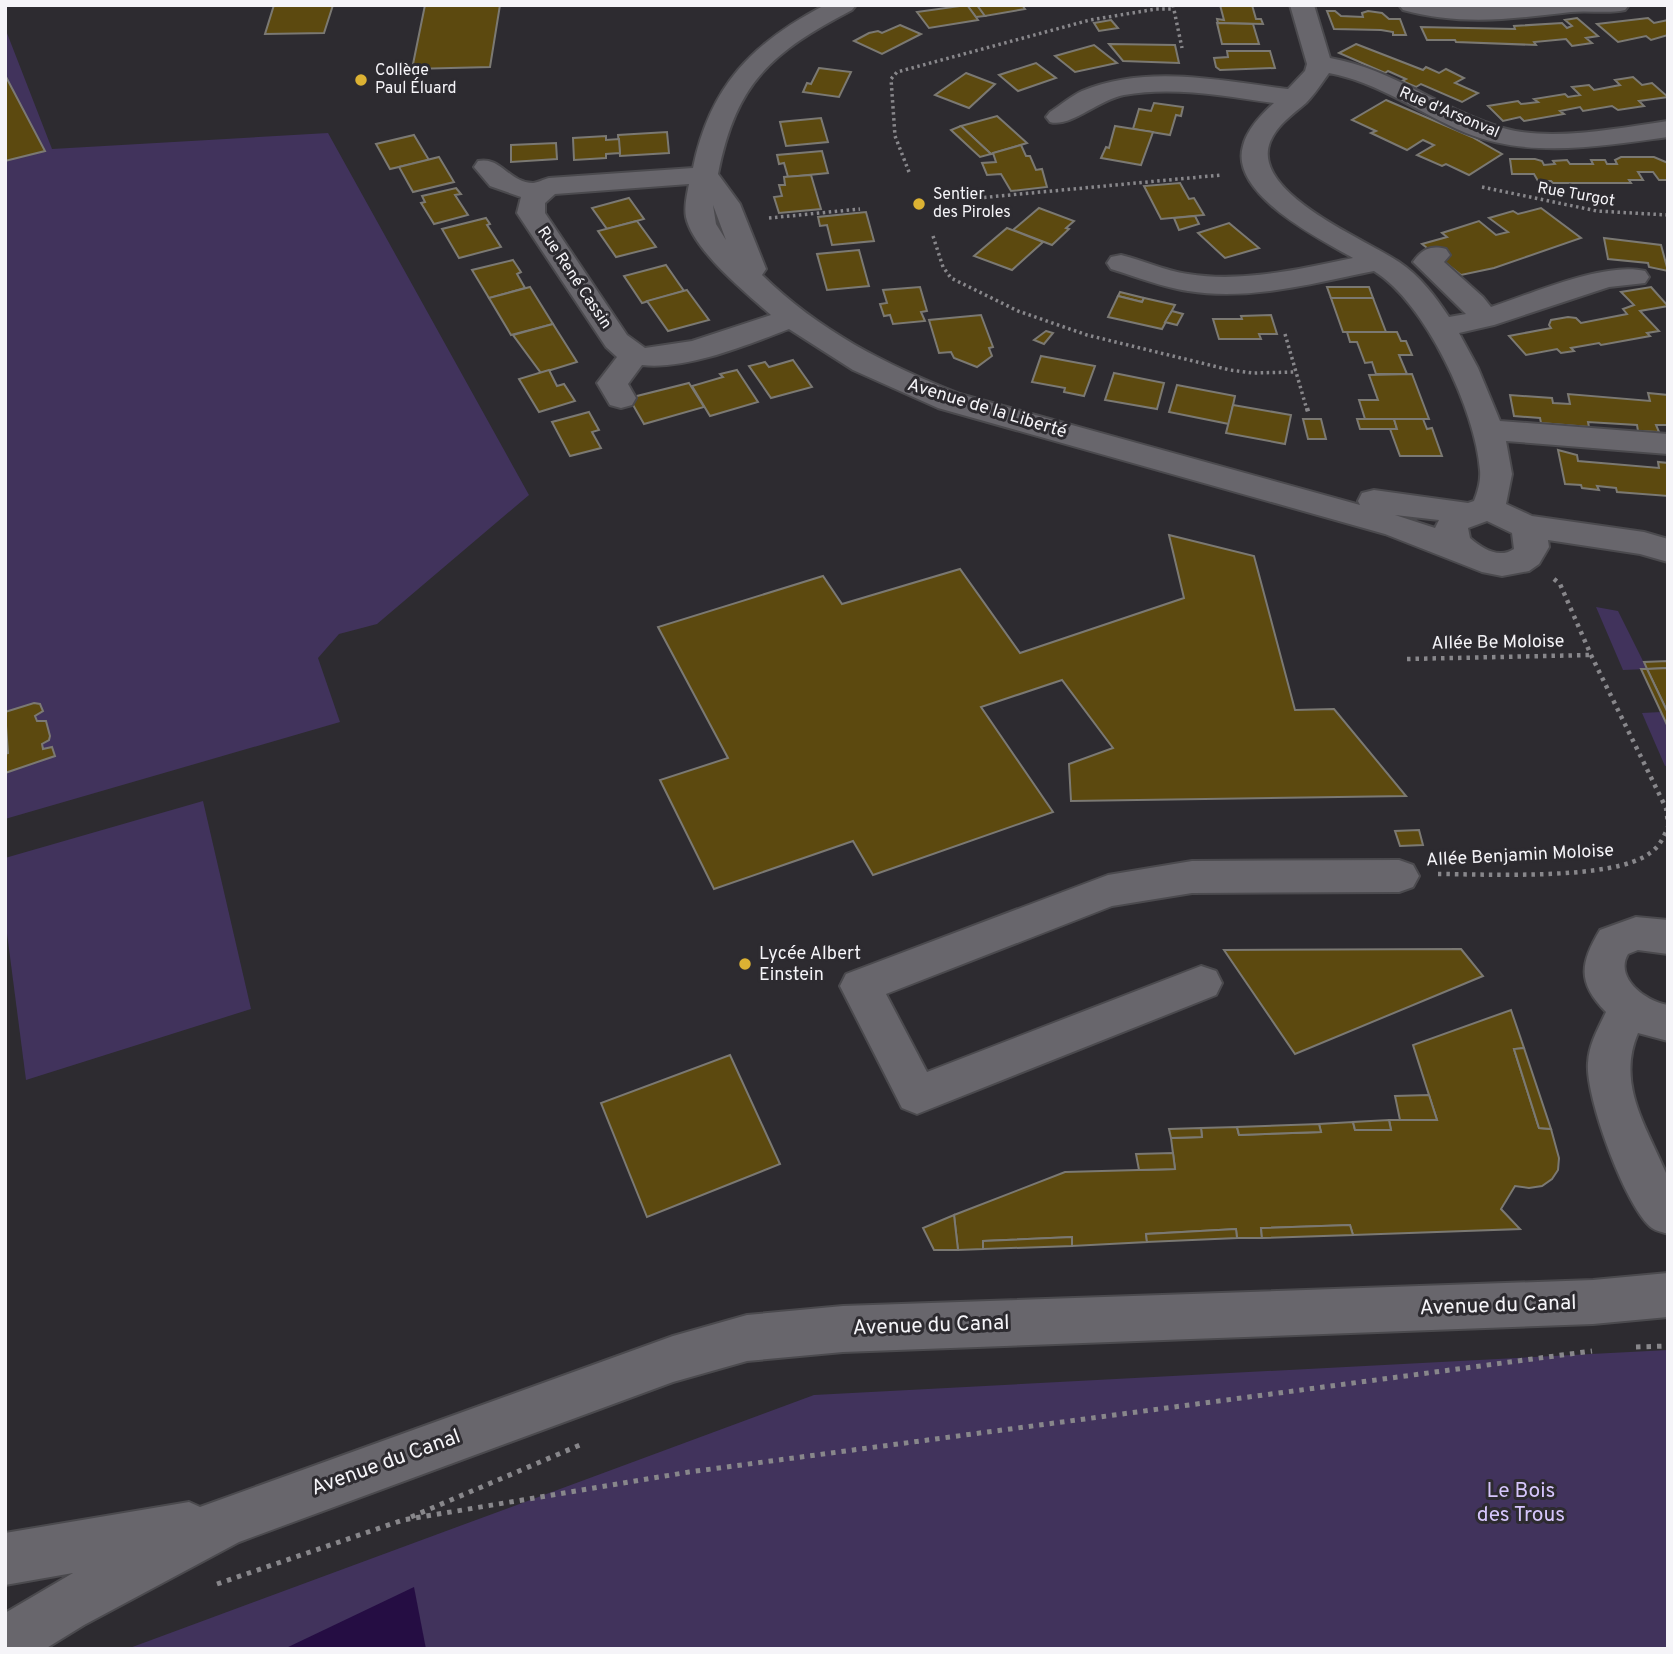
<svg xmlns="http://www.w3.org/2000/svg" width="1673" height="1654" viewBox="0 0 1673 1654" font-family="Overpass,sans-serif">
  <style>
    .green { fill: #41335c }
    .water { fill: #250d43 }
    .building { fill: #5c490f; stroke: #7b7973; stroke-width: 2 }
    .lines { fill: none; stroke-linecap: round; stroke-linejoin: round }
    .minor-casing { stroke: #4b4a4e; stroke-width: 4 }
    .path-far2 { stroke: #88878b; stroke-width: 3.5; stroke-dasharray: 2.5 3.5; stroke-linecap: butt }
    .path-far1 { stroke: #88878b; stroke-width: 4.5; stroke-dasharray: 3.5 5; stroke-linecap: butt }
    .path { stroke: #88878b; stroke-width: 5; stroke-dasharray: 4.5 6; stroke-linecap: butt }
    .minor { fill: #68666c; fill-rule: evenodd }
    .poi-dot { fill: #dcb233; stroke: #2d2b30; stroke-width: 2.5 }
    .labels { text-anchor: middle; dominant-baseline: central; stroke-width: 6; stroke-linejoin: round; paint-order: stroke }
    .far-poi-label { font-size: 16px; fill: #f5f4f8; stroke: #2d2b30; text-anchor: start }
    .far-street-label { font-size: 16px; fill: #f5f4f8; stroke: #2d2b30 }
    .street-label { font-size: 18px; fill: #f5f4f8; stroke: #2d2b30 }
    .poi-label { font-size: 18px; fill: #f5f4f8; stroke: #2d2b30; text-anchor: start }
    .near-street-label { font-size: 21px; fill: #f5f4f8; stroke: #2d2b30 }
    .near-park-label { font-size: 21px; fill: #d6c6fc; stroke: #2d2b30 }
  </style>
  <rect width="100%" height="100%" fill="#2d2b30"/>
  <g class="green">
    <path d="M5,28l47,121 276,-16 201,362 -152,129 -38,10 -21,24 22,64 -335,97z"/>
    <path d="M1596,607l22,4 29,58 -24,1z"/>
    <path d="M1661,712l7,15v38l-3,1 -23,-53z"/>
    <path d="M203,801l48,208 -225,71 -21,-162v-60z"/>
    <path d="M1668,1350v299h-1541l687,-254z"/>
  </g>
  <path class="water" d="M414,1587l12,62h-142z"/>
  <g class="building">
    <path d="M274,5h59l-9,28 -59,1z"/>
    <path d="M425,5h75l-10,62 -78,2z"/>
    <path d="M967,5h10l8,11 -9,1z"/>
    <path d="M967,5l11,15 -49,8 -12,-16z"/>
    <path d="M977,5h45l3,4 -40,7z"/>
    <path d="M1220,5h32l4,14h5l2,5 -45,-1 -1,-4 7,1z"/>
    <path d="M1327,11h8l6,5 22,1 -1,-4 6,-2 14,2 7,6h11l6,16h-13v-3l-12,-2 -47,-1z"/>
    <path d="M1577,18l21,18 -12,2 6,5 -20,3 -6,-7 -32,3 2,3 -80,-3 -1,-2h-28l-6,-13 94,2 -1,-3 48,-3 5,5 5,-2 -7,-6z"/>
    <path d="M1648,18l6,5 14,-3v15l-17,5 -5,-4 -28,6 -21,-18z"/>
    <path d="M1111,20l7,8 -19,3 -5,-8z"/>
    <path d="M1217,23l36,1 6,20h-37z"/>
    <path d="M900,25l21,9 -39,20 -28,-13 15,-8 9,-2 4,2z"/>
    <path d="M1109,44l66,1 4,18 -56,-2z"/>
    <path d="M1356,44l67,26 3,-3 13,6 7,-4 18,9 -9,5 23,10 -16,9 -41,-18 -5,3 -14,-6 4,-2 -18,-8 -3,2 -46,-20z"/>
    <path d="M1094,45l23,18 -42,9 -20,-16z"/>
    <path d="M1227,51h43l5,17 -55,2 -4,-3 -2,-9 14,-1z"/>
    <path d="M1036,63l20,15 -38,13 -19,-16z"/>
    <path d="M819,68l32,4 -12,25 -36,-5 4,-9 4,1z"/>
    <path d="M966,73l29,11 -26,24 -34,-13z"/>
    <path d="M5,75l40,76 -40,10z"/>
    <path d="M1633,77l9,8 10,-2 16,14 -29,4 5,5 -26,4 -6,-4 -29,5 -3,-4 -20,4 4,3 -40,7 -4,-4 -17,4 -15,-15 30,-5 3,3 17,-2 -4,-3 31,-5 3,3 12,-2 -8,-8 17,-2 5,5 26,-5 -5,-5z"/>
    <path d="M1386,100l86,37 30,17 -33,21 -23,-11 -4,2 -25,-11 17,-10 -11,-5 -16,10 -36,-17 5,-2 -24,-11z"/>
    <path d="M1154,103l29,4 -2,9 -5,-1 -6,20 -37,-6 6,-20 12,2z"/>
    <path d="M997,116l30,27 -36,11 -30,-28z"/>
    <path d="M821,118l7,24 -42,4 -6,-24z"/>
    <path d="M961,126l30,28 -11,3 -29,-27z"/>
    <path d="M1115,126l38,6 -12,33 -40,-7 5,-11 3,1z"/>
    <path d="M667,132l2,21 -49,3 -2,-21z"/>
    <path d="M414,135l15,25 -39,9 -14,-25z"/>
    <path d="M606,136v4l13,-1 1,14 -14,1v4l-32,2 -1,-22z"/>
    <path d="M556,143l1,16 -46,3v-17z"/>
    <path d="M1021,145l5,11h4l6,14 6,-1 5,18 -36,4 -10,-17 -14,1 -5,-12 14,-1 -3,-9z"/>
    <path d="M822,151l6,22 -40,4 -4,-14 -5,1 -2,-9z"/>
    <path d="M439,157l15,25 -41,10 -14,-25z"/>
    <path d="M1621,157h33l14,6v17h-9l-6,-8h-15l5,8h-14l2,3h-78l-2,-2h-13l-4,-7h-22l-2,-15h25l7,2 2,4 11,-1 -2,-3 14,-1 3,4h23l-2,-4h14l2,4h10l-2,-4z"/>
    <path d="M811,175l10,34 -42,4 -5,-16 8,-1 -3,-11h6l-1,-8z"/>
    <path d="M1180,183l9,16 5,-1 10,17 -43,4 -17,-33z"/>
    <path d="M456,188l5,6 -6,1 13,20 -34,9 -13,-21 4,-1 -3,-6z"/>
    <path d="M629,198l15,21 -37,10 -15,-21z"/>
    <path d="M1039,208l35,13 -8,7 3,1 -17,16 -39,-15z"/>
    <path d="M1541,208l40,30 -87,30 -33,7 -39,-31 25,-7 -5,-4 37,-12 17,14 12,-3 -19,-14 24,-7 5,3z"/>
    <path d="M866,212l8,29 -42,4 -5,-20 -7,1 -2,-9z"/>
    <path d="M1195,216l4,8 -20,6 -5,-12z"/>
    <path d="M486,218l4,6 -3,1 14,22 -42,11 -17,-29z"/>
    <path d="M637,221l19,26 -40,10 -18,-26z"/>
    <path d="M1229,223l30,25 -34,10 -27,-25z"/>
    <path d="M1007,228l36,14 -31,28 -38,-14z"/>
    <path d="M1604,238l57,7 7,26 -19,-4 -1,-4 -40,-4z"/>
    <path d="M859,250l10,36 -42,4 -10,-36z"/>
    <path d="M513,260l8,12 -4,2 8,14 -36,10 -17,-28z"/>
    <path d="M666,265l18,26 -42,12 -18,-27z"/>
    <path d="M530,287l23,37 -42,11 -22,-37z"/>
    <path d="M920,287l7,24 -6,1 4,9 -32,3 -3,-9 -6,1 -4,-12 7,-1 -4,-13z"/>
    <path d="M1327,287h42l4,11h-42z"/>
    <path d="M1651,287l17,19 -28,5 19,20 -12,2 3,3 -49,9 -2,-2 -28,5 3,3 -13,2 -4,-4 -31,6 -17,-19 42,-8 -2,-3 2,-5 17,-3 8,1 5,5 46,-9 -4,-5 11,-4 -13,-13z"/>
    <path d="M687,290l22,30 -41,11 -21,-30z"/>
    <path d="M1120,292l24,6 -2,4 -24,-6z"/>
    <path d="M1118,296l24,6 2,-4 31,7 -13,24 -54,-12z"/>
    <path d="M1331,298h42l13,34h-43z"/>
    <path d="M1172,311l11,3 -6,11 -12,-3z"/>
    <path d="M981,315l12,32 -4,1 3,8 -15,11 -23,-9 -3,-6 -12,1 -10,-33z"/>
    <path d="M1271,315l6,19h-18l2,5h-42l-6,-20h29l-1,-3z"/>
    <path d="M553,324l24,38 -36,11 -28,-38z"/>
    <path d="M1046,331l7,2 -9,11 -10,-4z"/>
    <path d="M1347,332h50l4,9h5l6,14h-13l8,19h-31l-4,-12 -7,1 -8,-21h-7z"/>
    <path d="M1041,356l54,10 -11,30 -20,-4 1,-4 -33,-6z"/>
    <path d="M793,360l19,27 -41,11 -22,-32 16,-4 4,5z"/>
    <path d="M549,370l8,16 7,-2 11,17 -36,11 -20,-33z"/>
    <path d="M737,370l21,32 -48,14 -18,-30 31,-9 -3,-3z"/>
    <path d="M1114,373l50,10 -7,26 -52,-9z"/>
    <path d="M1412,374l17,45h-64l-6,-19h19l-9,-25z"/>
    <path d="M689,383l15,24 -60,17 -15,-26z"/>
    <path d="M1177,385l58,11 -6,28 -60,-12z"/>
    <path d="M1648,393l20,2v30h-12l3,7 -21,-1 -1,-6 -49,-3 1,5 -48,-4 -1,-5 -26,-2 -4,-21 42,3 1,5 17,1 -2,-10 82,7z"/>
    <path d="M1233,405l58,10 -6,29 -59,-11z"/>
    <path d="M589,412l10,18 -7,2 9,16 -31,8 -18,-34z"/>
    <path d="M1303,419h18l5,20h-18z"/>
    <path d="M1357,419h37l3,10h-37z"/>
    <path d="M1394,419h29l4,10 5,-1 10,28h-42l-10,-27h7z"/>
    <path d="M1558,450l19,5 1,6 81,7 -1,-6 10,1v33l-51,-4 -1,-4 -19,-2 2,4 -17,-2 -1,-3 -16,-1z"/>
    <path d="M1169,535l85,21 41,154 39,-1 72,87 -335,5 -2,-37 44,-16 -51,-68 -81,27 72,105 -180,63 -20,-34 -139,48 -54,-109 68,-22 -70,-131 165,-51 19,28 118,-35 60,84 164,-55z"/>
    <path d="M1668,661v7l-21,1 -3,-7z"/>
    <path d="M1668,668v45l-21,-44z"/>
    <path d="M1641,669h6l21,44v14z"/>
    <path d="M34,703l6,1 3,7 -8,5 2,5h9l4,15 -1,4 -7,4 1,5 9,-2 3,9 -50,17v-19l3,-1 -3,-41z"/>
    <path d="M1419,830l4,15 -23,1 -5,-15z"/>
    <path d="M1461,949l22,27 -188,78 -71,-104z"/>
    <path d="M1511,1010l13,38 -10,1 25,79 12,1 8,29 -1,12 -6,9 -10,7 -13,2 -14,-2 -14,23 19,20 -167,6 -3,-10 -89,3 1,10h-25l-1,-9 -90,5 1,8 -75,4v-9l-89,4v8l-25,1 -4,-35 111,-43 110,-3 -4,-31 31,-1 -1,-9 36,-1 2,8 82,-3 -2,-8 34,-2 2,8h36l-2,-10h48l-24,-75z"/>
    <path d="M1524,1048l27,81 -12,-1 -25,-79z"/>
    <path d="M730,1055l50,109 -133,53 -46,-114z"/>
    <path d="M1429,1095l8,25h-37l-5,-24z"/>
    <path d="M1389,1120l2,10h-36l-2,-8z"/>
    <path d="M1319,1124l2,8 -82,3 -2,-8z"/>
    <path d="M1201,1128l1,9 -31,1 -2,-9z"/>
    <path d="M1173,1153l2,16 -36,1 -3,-16z"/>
    <path d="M954,1215l4,35h-24l-11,-22z"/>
    <path d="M1350,1225l3,10 -91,3 -1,-10z"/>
    <path d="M1236,1229l1,9 -90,4 -1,-8z"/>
    <path d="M1072,1237v9l-89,3v-8z"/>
  </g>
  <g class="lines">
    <defs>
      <g id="minor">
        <path d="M825,5h31l-4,5c-80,42 -116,72 -134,164l22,30 26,65 -4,6c57,56 124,90 198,119l400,111 -2,-4 4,-8 12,-3 94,13 6,-2c4,-10 7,-21 6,-31 -4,-59 -55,-168 -106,-199 -60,12 -124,30 -186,20 -26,-4 -51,-14 -77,-22l-4,-6 4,-6 10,-2c22,5 44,16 67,19 55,9 111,-5 165,-16 -33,-19 -124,-64 -110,-112 4,-17 19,-32 31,-43 -49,-7 -101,-17 -150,-8 -26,5 -54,33 -74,27l-4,-5 4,-5c11,-7 21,-16 32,-21 66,-27 139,-10 206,-2l17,-18 2,-7 -17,-59h24l16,53c63,11 112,52 173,70 47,14 116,0 165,-7v16c-66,9 -138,22 -202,-4 -45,-19 -88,-51 -137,-60 -7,10 -15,22 -23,30 -13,11 -29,22 -36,39 -20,51 97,98 129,120 21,14 36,34 50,55l17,-3 -53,-52c9,-13 18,-17 33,-13l4,6 -6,7 39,35 8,10c40,-13 114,-46 154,-36l4,6 -4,6 -36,4 -115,38 -35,8 19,35 22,53 168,13v20l-162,-13 6,33 -6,30 26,12 112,16 24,7v23l-28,-8 -92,-14 1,7 -10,17 -10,7 -27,5 -20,-4 -97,-38 -447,-126 -85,-38 -64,-41c-42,16 -102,41 -147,36l-14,19 8,14 -4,7 -11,3 -11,-3 -13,-22 20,-26 -11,-10 -89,-134 4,-16 -31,-11 -16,-19 4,-6c23,-5 31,22 55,22 4,0 11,-4 16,-5l144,-10c17,-82 59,-125 132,-163zM689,184c-2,11 -5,22 -3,33 7,33 60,76 85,98l-79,26 -47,7 -18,-13 -82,-122v-10l10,-9zM713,205l13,35 -10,-16zM1395,515l44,5 -4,8zM1487,521l25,12 2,16c-15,10 -31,0 -44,-11l-2,-10z"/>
        <path d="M1399,5h230l-4,5c-17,4 -36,0 -54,2 -59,7 -110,14 -168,-2z"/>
        <path d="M1399,860l14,5 6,11 -6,11 -14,5 -207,1 -80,13 -226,88 41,78 274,-106 15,5 6,12 -6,12 -299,119 -15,-6 -62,-122 6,-12 262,-99 84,-14z"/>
        <path d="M1636,917l32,3v34l-30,-4 -10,4c-14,24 18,48 40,51v36l-30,-8c-22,51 9,95 28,140 6,13 2,46 2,61 -5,-2 -12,-3 -16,-6 -26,-19 -67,-132 -64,-165 1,-19 10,-34 18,-51 -29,-29 -26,-49 -6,-82z"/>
        <path d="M1668,1273v44l-75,7 -750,28 -96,9 -74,21 -434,160 -155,83 -39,24h-40v-36l68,-40 -68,12v-52l184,-31 11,5 473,-171 74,-21 96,-9 750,-26z"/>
      </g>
    </defs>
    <use href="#minor" class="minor-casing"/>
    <g class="path-far2">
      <path d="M1173,5l9,43"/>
      <path d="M909,172l-14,-36 -4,-57 6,-7 193,-52 66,-11h17"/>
      <path d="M1482,187l115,24 71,4"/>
      <path d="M978,198l243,-23"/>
      <path d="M769,218l91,-9"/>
      <path d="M933,236l10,31 8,11 67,33 69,24 143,35 23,3 43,-1"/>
      <path d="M1285,334l22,76"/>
    </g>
    <g class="path-far1">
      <path d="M1307,408l2,7"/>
      <path d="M1554,579l6,5 31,71 75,153 2,15"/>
      <path d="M1407,659l184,-4"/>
      <path d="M1438,874c47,0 176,7 212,-21 9,-6 14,-16 18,-26"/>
    </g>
    <g class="path">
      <path d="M1636,1347l32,-1"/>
      <path d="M411,1517l169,-72"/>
      <path d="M217,1584l186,-64 286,-48 903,-121"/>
    </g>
    <use href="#minor" class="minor"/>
  </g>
  <g class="poi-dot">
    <circle cx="361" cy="80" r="7"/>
    <circle cx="919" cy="204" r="7"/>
    <circle cx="745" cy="964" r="7"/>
  </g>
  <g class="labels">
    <g class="far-poi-label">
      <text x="375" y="71">Collège<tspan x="375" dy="18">Paul Éluard</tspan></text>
      <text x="933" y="195">Sentier<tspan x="933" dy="18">des Piroles</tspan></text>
    </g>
    <g class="far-street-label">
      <text transform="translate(1449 113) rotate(23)">Rue d'Arsonval</text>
      <text transform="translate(1576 195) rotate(10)">Rue Turgot</text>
      <text transform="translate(574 278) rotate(56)">Rue René Cassin</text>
    </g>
    <g class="street-label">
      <text transform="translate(987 409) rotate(17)">Avenue de la Liberté</text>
      <text transform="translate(1498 643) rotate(-1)">Allée Be Moloise</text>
      <text transform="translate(1520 856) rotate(-3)">Allée Benjamin Moloise</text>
    </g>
    <g class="poi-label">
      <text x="759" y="954">Lycée Albert<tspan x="759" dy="21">Einstein</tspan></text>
    </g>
    <g class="near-street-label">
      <text transform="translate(1498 1306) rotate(-2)">Avenue du Canal</text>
      <text transform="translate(931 1326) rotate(-2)">Avenue du Canal</text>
      <text transform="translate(386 1463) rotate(-20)">Avenue du Canal</text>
    </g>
    <g class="near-park-label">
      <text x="1521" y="1491">Le Bois<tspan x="1521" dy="24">des Trous</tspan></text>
    </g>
  </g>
  <rect width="1673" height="1654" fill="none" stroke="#f5f4f8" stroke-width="14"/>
</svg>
